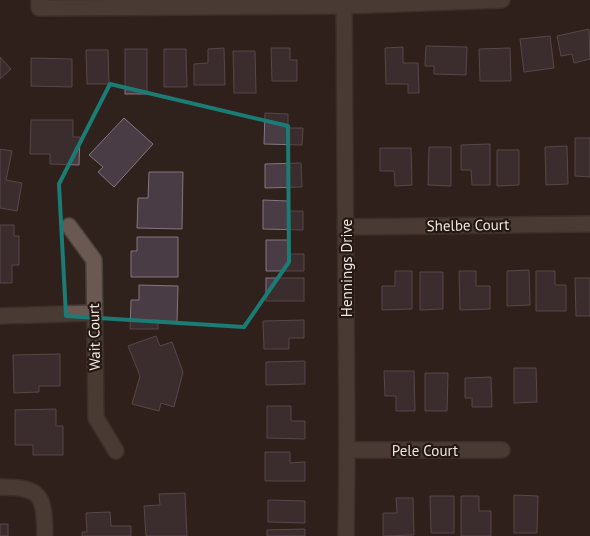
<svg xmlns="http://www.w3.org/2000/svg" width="590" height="536" viewBox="0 0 590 536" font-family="'PT Sans',sans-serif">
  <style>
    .building { fill: #4a3c44; stroke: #86757e }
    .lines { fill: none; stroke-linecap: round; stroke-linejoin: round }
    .minor-casing { stroke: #4a403b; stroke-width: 18 }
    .minor { stroke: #695952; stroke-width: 15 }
    .marked { fill: none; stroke: #1a7c74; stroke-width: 4; stroke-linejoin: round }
    .labels { text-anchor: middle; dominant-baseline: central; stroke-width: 4.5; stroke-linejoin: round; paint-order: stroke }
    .street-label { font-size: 15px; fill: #efe6e2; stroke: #251812 }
  </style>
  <rect width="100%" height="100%" fill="#2f211b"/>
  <g class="building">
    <path d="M589,29l1,30 -16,4 -2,-9 -11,2 -4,-20z"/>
    <path d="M550,36l4,32 -30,4 -4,-33z"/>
    <path d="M426,46l41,1 -1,28 -32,-1v-8h-9z"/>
    <path d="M403,47v16h15l1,30h-11v-9h-22l-1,-36z"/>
    <path d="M224,48l1,37h-31v-21l14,-1v-14z"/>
    <path d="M271,48h19v12h7v21h-25z"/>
    <path d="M510,48l1,33h-31l-1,-32z"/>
    <rect x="125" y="49" width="22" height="45"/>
    <path d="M164,49h22l1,38h-23z"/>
    <path d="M86,50h22l1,34h-22z"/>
    <path d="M233,51h22l1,42h-22z"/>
    <path d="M0,57l11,12 -11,10z"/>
    <path d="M31,58l41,1v28l-41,-1z"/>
    <path d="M265,113l23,1v14h15l-1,17 -38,-1z"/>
    <path d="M124,118l29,26 -39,43 -16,-15 5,-5 -14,-12z"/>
    <path d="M31,120h42v17h7l-1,28 -29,-1v-10h-20z"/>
    <path d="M575,138h15v39l-15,-1z"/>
    <path d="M490,144v41h-18l-1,-15h-10v-25z"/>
    <path d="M567,146l1,38 -22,1 -1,-38z"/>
    <path d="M429,147h22v39l-23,-1z"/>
    <path d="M380,148h31l1,37 -17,1 -1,-15h-14z"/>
    <path d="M0,149l12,2 -6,29 16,3 -5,28 -17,-3z"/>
    <path d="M497,150h22v35l-22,1z"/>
    <path d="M301,163l1,24 -37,1v-24z"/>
    <path d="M149,172h34l-1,57 -45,-1 1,-30h10z"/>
    <path d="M263,200l25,1v10h15v19l-40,-1z"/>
    <path d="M0,225h14v11h5v29h-7v18h-12z"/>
    <path d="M137,237h41v40h-47v-26h6z"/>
    <path d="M266,240h23v14h15v17h-38z"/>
    <path d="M529,270l1,35 -23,1v-35z"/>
    <path d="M395,271h17v38l-30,1v-24h13z"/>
    <path d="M459,271h17v15h14v23l-30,1z"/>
    <path d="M536,271h19v14h11v26h-30z"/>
    <path d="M420,272h23v37l-23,1z"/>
    <rect x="266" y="278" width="38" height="23"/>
    <path d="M575,278h15v38h-14z"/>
    <path d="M139,285l39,1 -1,37h-19v6h-28l1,-29h8z"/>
    <path d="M304,320v18h-15v11h-25l-1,-28z"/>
    <path d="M156,336l4,10 12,-4 11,30 -9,35 -13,-4 -2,8 -27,-7 8,-28 -12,-30z"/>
    <path d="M60,354v32h-21v6l-25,1 -1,-38z"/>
    <path d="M305,361v23l-39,1v-23z"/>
    <path d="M514,368h22l1,34 -23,1z"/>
    <path d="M384,371h30l1,40h-19v-15h-11z"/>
    <path d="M425,373h23l-1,38h-22z"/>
    <path d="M491,377l1,30h-20v-9h-7v-20z"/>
    <path d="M267,406h24v15h14v18l-38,-1z"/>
    <path d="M56,409v17h7v29h-30v-10h-18v-35z"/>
    <path d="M265,452h25v11l15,-1v19h-40z"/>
    <path d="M185,493l2,43h-41l-2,-30 16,-1 -1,-11z"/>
    <path d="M514,495l24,1 -1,37h-23z"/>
    <path d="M430,496h24v37h-23z"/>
    <path d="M461,496h18v15h12v25h-30z"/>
    <path d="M396,498h17l1,37 -31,1v-23h14z"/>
    <path d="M268,500l37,1v22l-37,-1z"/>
    <path d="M110,512l1,14h20v10h-49v-4h5l-1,-19z"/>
    <rect x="0" y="524" width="8" height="12"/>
    <path d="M305,529v7h-38v-6z"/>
  </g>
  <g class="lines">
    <defs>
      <g id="minor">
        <path d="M39,0v8l305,-2 158,-6"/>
        <path d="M344,0l3,450 -1,86"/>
        <path d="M69,226l25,34 2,158 20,33"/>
        <path d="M345,227l245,-3"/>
        <path d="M0,316l94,-3"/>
        <path d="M347,450h155"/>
        <path d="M0,487c43,0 44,9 45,49"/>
      </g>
    </defs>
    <use href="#minor" class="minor-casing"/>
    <use href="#minor" class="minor"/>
  </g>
  <path d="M0 0H590V536H0ZM110,84l178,42 1,136 -45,65 -178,-11 -7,-132z" fill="#2f211b" fill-opacity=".55" fill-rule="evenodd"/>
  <path class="marked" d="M110,84l178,42 1,136 -45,65 -178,-11 -7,-132z"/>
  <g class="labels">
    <g class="street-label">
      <text transform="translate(468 225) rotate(-1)">Shelbe Court</text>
      <text transform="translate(346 268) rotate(-90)">Hennings Drive</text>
      <text transform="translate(94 337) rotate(-91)">Wait Court</text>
      <text x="425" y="450">Pele Court</text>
    </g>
  </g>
</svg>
